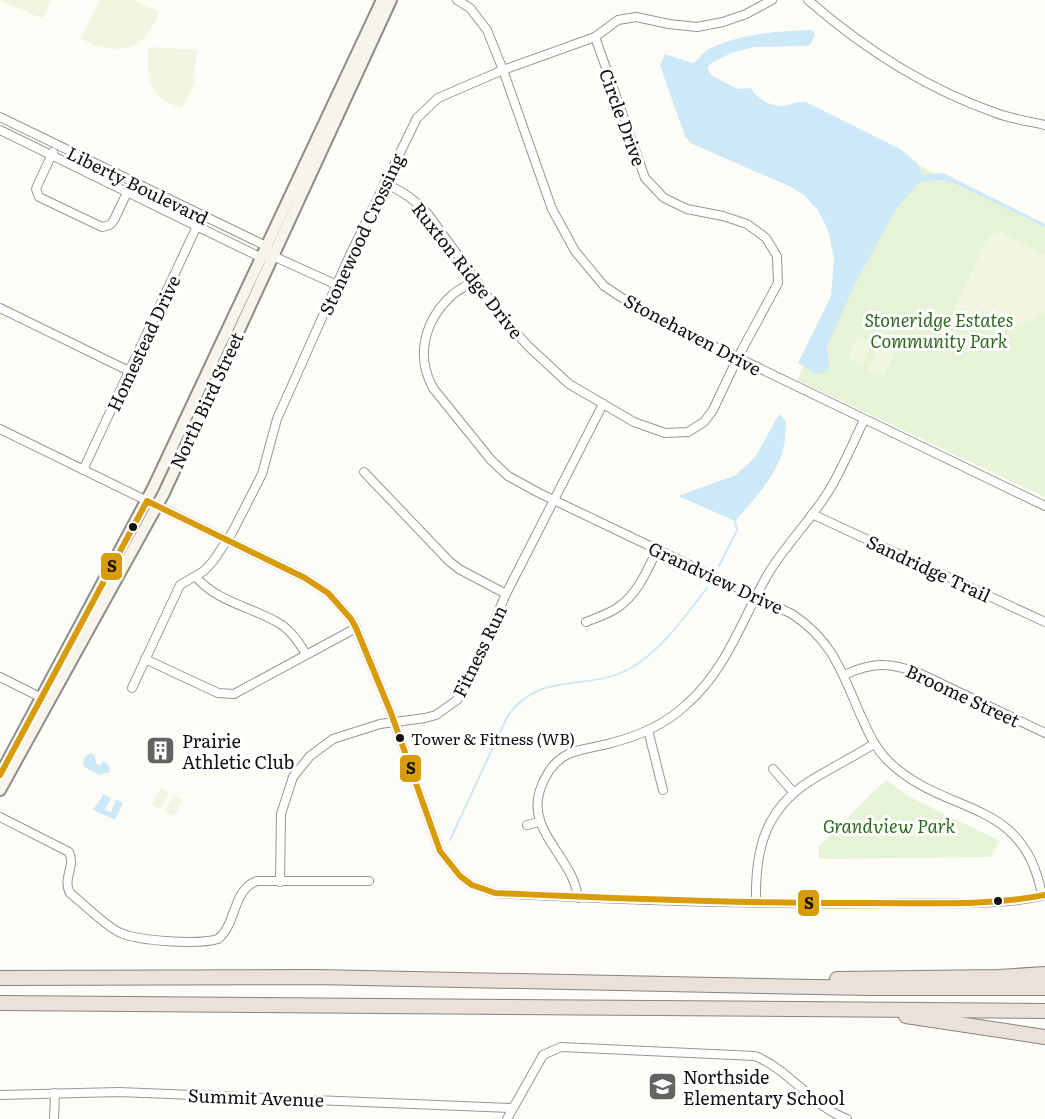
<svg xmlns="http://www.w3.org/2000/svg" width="1045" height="1119" viewBox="0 0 1045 1119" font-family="Literata,serif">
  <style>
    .green { fill: #e7f3d7 }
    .pitch { fill: #f0f6e1 }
    .water { fill: #cde8f7 }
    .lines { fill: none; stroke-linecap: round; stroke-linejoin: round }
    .stream { stroke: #cde8f7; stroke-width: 2 }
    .street-casing { stroke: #979795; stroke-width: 10 }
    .secondary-casing { stroke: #8e8d8b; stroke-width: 14 }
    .highway-casing { stroke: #858482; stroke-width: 16 }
    .street { stroke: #fffffe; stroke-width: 8 }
    .secondary { stroke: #f6f4eb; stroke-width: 10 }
    .highway { stroke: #eae1d8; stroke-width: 14 }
    .bus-1-casing { stroke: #fff; stroke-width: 10 }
    .bus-1 { stroke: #d89b0a; stroke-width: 6 }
    .bus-dot { fill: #111; stroke: #fff; stroke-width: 2 }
    .labels { text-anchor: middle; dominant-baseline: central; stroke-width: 6; stroke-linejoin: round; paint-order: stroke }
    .bus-label { font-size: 16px; fill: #111; stroke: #fff; text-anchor: start }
    .street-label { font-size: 18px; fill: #111; stroke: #fff }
    .park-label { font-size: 18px; font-style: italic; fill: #2f6b1f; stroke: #fff }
    .poi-label { font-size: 18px; fill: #111; stroke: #fff; text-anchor: start }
    .line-badge { stroke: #fff; stroke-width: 2 }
    .pale-badge-label { font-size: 16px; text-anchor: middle; font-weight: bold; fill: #111 }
  </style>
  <rect width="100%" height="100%" fill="#fdfcf7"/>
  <g class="green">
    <path d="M793,104l252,123v270l-248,-117 77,-160z"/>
    <path d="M886,780l24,17 90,44 -10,16 -171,2v-13z"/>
  </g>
  <g class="pitch">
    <path d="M0,0h51l-8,19z"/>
    <path d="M100,0h34l25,12c-15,41 -41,44 -78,27z"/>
    <path d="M148,47l49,3 -3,34 -12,24c-34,-9 -35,-30 -34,-61z"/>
    <path d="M1001,232l44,23v58c-31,20 -62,18 -93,0l37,-78z"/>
    <path d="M857,336l15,6 -10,23 -14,-7z"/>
    <path d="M880,345l15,8 -12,24 -15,-7z"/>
    <path d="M161,788l8,5 -9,16 -8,-5z"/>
    <path d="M174,795l9,5 -9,16 -9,-5z"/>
  </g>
  <g class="water">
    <path d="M809,30l5,1 1,4 -5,10 -5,1 -51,1 -23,6 -21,11 -2,5 3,6 26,14 14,-1c5,10 19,19 32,18 8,-1 14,-5 23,-4l96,48 16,14 3,11 22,-2 102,51v3l-93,-45 -15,-2 -17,2 -24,27 -41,75 -28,63 2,20 -1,4 -11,3 -19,-11 33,-67 3,-38 -6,-28 -10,-20 -14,-15 -15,-9 -99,-43 -5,-7 -25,-71 5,-11 27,9c9,-3 8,-11 21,-16 29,-13 65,-16 96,-17z"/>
    <path d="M779,414l7,7c-1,8 0,17 -2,24 -5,29 -31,55 -49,76l-57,-25 58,-21 20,-19z"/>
    <path d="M91,753l4,2 1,9 4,1 4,-4 5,5 1,6 -10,3 -16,-8c-3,-5 2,-13 7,-14z"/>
    <path d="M104,794l7,4 -6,12 6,2 5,-13 7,4 -8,17 -22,-10z"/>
  </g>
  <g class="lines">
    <g class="stream">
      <path d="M719,566l18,-36 -2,-9"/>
      <path d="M450,840l57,-123c33,-48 80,-24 124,-49 32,-19 53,-51 76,-80"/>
    </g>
    <defs>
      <g id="street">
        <path d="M457,0l13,8 17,22 16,40 49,139 23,42 29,35 41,27 400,193"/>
        <path d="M808,0c55,48 119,89 188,113 15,6 33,8 49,12"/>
        <path d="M0,117l266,129 2,3"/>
        <path d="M0,130l260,127h6"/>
        <path d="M53,152l-15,32 -2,5 3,8 63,30 8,-2 4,-5 18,-38"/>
        <path d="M384,183c18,8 30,16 44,31l75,104 25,28 41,38 65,38 31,11 23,-1 16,-10 9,-12 24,-51 41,-76 -1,-27 -11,-18 -19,-14 -24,-8 -36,-7 -23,-11 -19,-20 -50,-141"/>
        <path d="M273,256l64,29"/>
        <path d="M476,280c-8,5 -17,9 -24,15 -27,25 -37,60 -19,93l58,72 17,16 31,17 253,121c40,26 50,58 68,100 8,17 14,33 28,47 59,57 135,34 154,134"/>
        <path d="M0,308l129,63"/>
        <path d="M0,429l305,149 23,15 23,26 5,9 35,85 49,138 20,25 12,9 23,8c131,7 264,12 396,10 50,-1 105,4 154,-8"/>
        <path d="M83,470l114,-244v-5"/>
        <path d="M364,472l85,89 10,8 47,25"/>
        <path d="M812,514l233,108"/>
        <path d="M196,577c22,26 58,30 86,48 11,8 17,18 24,29"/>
        <path d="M586,622c10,-4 22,-8 31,-14 20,-13 30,-37 40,-58"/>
        <path d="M145,659l73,34 16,1 122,-66"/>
        <path d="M844,675c29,-13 45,-13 75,-2l126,60"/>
        <path d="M0,677l44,22"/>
        <path d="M132,688l48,-103 24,-14 10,-11 19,-29 29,-57 15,-55 73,-164 67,-137 21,-20 65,-28 92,-33 23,-17 18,-3 33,7 28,3 26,-5 23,-8 26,-14"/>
        <path d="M648,730l15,60"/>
        <path d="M773,769l21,24"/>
        <path d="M0,817l69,35c7,14 -7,27 1,41 14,11 36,34 51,40 18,8 77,12 97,6 19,-15 14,-49 39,-58h112"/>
        <path d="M527,825l12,-3"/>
        <path d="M280,882l1,-68 12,-37 17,-21 23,-17 47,-15 45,-6 11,-3 21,-15 14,-26 35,-80 97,-190"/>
        <path d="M578,898c-4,-40 -52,-66 -38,-108 4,-12 12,-26 23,-33 14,-9 32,-9 48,-14 28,-7 55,-19 76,-39 40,-35 55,-85 81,-130 18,-30 44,-55 62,-85 13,-22 23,-46 34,-69"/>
        <path d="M756,902c-1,-51 8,-92 54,-121 21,-13 43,-24 64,-37"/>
        <path d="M0,1095l119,-3 393,16"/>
        <path d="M54,1119l1,-26"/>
        <path d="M507,1119l36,-64 18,-8 194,9c35,14 57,50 92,63"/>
      </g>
      <g id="secondary">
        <path d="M0,775l153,-287 229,-488"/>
        <path d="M0,790l164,-297 227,-493"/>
      </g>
      <g id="highway">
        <path d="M0,978l314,-1 554,11h177"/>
        <path d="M837,979l162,-2 46,-3"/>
        <path d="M0,1003l1045,8"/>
        <path d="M906,1016l139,21"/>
      </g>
    </defs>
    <use href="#street" class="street-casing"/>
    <use href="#secondary" class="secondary-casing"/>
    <use href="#highway" class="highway-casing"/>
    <use href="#street" class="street"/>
    <use href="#secondary" class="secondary"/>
    <use href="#highway" class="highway"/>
    <defs>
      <path id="bus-1" d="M0,775l147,-274 158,77 23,15 23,26 5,9 35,85 49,138 20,25 12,9 23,8c126,6 252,11 378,10 57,0 115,3 172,-8"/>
    </defs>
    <use href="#bus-1" class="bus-1-casing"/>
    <use href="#bus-1" class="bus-1"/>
  </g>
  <defs>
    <symbol id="building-square" viewBox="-11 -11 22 22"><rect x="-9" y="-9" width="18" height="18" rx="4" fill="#646362" stroke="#fff"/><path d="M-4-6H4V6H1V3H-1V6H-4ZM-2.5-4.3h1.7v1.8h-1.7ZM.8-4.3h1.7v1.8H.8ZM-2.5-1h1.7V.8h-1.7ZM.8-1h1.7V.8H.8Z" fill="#fff"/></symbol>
    <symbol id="school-square" viewBox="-11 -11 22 22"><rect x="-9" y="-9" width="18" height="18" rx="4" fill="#646362" stroke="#fff"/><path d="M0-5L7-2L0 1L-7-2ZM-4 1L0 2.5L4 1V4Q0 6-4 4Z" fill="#fff"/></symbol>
  </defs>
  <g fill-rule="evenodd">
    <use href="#building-square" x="144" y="734" width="33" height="33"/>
    <use href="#school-square" x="646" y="1070" width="33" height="33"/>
  </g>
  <g class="bus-dot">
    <circle cx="133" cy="527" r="5"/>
    <circle cx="400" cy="738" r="5"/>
    <circle cx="998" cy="901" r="5"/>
  </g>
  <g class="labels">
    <g class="bus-label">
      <text x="411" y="738">Tower &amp; Fitness (WB)</text>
    </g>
    <g class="street-label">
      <text transform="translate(623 117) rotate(70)">Circle Drive</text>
      <text transform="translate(138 185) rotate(26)">Liberty Boulevard</text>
      <text transform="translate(361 234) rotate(-65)">Stonewood Crossing</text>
      <text transform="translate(468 270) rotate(52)">Ruxton Ridge Drive</text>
      <text transform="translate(693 334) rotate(28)">Stonehaven Drive</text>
      <text transform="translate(143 343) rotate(-65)">Homestead Drive</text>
      <text transform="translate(206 400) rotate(-65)">North Bird Street</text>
      <text transform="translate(929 568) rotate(25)">Sandridge Trail</text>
      <text transform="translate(716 577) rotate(25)">Grandview Drive</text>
      <text transform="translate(479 651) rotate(-64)">Fitness Run</text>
      <text transform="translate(963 695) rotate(25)">Broome Street</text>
      <text transform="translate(256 1097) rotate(2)">Summit Avenue</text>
    </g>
    <g class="park-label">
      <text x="939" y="319">Stoneridge Estates<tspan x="939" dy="21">Community Park</tspan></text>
      <text x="889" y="825">Grandview Park</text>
    </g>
    <g class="poi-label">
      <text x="182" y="740">Prairie<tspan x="182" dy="21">Athletic Club</tspan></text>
      <text x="683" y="1076">Northside<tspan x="683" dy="21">Elementary School</tspan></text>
    </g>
  </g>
  <g class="line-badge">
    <rect x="100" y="552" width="23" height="29" rx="6" fill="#d89b0a"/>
    <rect x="399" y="754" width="23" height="29" rx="6" fill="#d89b0a"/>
    <rect x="797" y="889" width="23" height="28" rx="6" fill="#d89b0a"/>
  </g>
  <g class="pale-badge-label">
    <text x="112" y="572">S</text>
    <text x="411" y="774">S</text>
    <text x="809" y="909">S</text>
  </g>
</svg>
